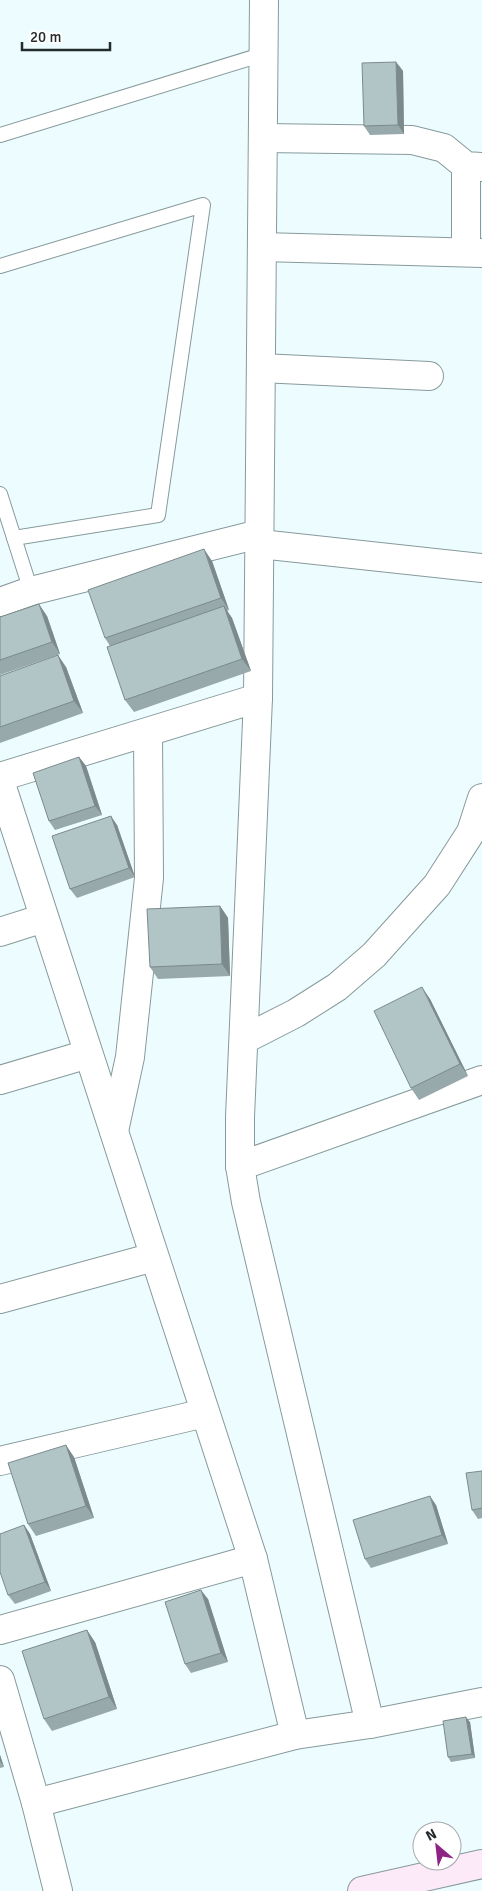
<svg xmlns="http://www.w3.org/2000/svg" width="482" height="1891" viewBox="0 0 482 1891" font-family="Signika,sans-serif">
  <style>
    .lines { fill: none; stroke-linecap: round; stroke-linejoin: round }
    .lane-casing { stroke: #879a9b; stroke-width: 16 }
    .street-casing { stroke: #879a9b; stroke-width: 30 }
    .secondary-casing { stroke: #879a9b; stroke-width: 30 }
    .lane { stroke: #fff; stroke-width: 14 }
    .street { stroke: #fff; stroke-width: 28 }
    .secondary { stroke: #fceaf9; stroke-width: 28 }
    .wall { fill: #98a9ab }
    .shaded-wall { fill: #7c8a8b }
    .building { fill: #b1c5c7; stroke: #7c8a8b }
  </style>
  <rect width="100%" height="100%" fill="#edfdff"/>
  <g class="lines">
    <defs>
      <g id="lane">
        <path d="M0,135l264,-81"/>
        <path d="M0,266l203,-61 -45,310 -144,23"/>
        <path d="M0,494l31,97"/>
      </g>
      <g id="street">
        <path d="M263,138l149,2 32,8 22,18 16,1"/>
        <path d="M262,247l220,6"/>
        <path d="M466,252v-86"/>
        <path d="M261,368l168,8"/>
        <path d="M260,544l222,24"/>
        <path d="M0,602l31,-11 228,-57"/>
        <path d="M258,698l6,-698"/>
        <path d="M0,777l258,-79 -18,419v49l6,36 124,522"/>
        <path d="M0,781l253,778 42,176"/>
        <path d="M0,932l44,-14"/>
        <path d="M245,1039l51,-26 41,-26 37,-32 63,-70 34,-53 11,-34"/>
        <path d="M0,1080l88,-26"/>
        <path d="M114,1131l16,-74 19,-179 -1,-145"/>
        <path d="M240,1166l242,-86"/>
        <path d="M0,1299l154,-42"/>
        <path d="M0,1461l205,-48"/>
        <path d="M0,1630l253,-71"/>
        <path d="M0,1680l36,123 22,88"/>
        <path d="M36,1803l259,-68 75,-11 112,-22"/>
      </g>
      <path id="secondary" d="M362,1891l120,-27"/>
    </defs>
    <use href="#lane" class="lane-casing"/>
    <use href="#street" class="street-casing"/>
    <use href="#secondary" class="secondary-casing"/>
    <use href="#lane" class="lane"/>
    <use href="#street" class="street"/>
    <use href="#secondary" class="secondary"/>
  </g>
  <g class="wall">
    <path d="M396,62l7,9 1,63 -34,1 -6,-9z"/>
    <path d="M212,561l17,49 -2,1 5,7 19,53 -117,41 -9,-12 -15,-54 -5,-8z"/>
    <path d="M47,616l13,38 -60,21v-58z"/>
    <path d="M66,667l17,46 -83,30v-67z"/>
    <path d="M79,757l7,9 16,49 -47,15 -6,-9z"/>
    <path d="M117,825l18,52 -58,21 -7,-9z"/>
    <path d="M220,906l8,12 2,58 -72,3 -8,-12z"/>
    <path d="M430,999l38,77 -49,24 -8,-12z"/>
    <path d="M74,1457l20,61 -58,18 -8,-12z"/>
    <path d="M482,1471v47l-4,1 -6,-9z"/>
    <path d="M436,1505l12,39 -77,24 -6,-9z"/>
    <path d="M24,1525l6,9 21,57 -36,13 -7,-9z"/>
    <path d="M208,1599l20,63 -37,11 -6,-9z"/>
    <path d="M95,1642l22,67 -65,22 -8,-12z"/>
    <path d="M470,1722l5,36 -24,4 -3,-5z"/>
    <path d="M0,1755l4,12 -4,1z"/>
  </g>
  <g class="shaded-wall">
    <path d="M396,62l7,9 1,63 -6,-9z"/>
    <path d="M204,549l8,12 17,49 -8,-12z"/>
    <path d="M39,604l8,12 13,38 -8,-12z"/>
    <path d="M224,606l8,12 19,53 -9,-12z"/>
    <path d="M58,655l8,12 17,46 -9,-12z"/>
    <path d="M79,757l7,9 16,49 -7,-9z"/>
    <path d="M111,816l6,9 18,52 -6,-9z"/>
    <path d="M220,906l8,12 2,58 -8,-12z"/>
    <path d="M422,987l8,12 38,77 -8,-12z"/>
    <path d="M66,1445l8,12 20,61 -8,-12z"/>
    <path d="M430,1496l6,9 12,39 -6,-9z"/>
    <path d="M24,1525l6,9 21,57 -6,-9z"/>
    <path d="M201,1590l7,9 20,63 -7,-9z"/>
    <path d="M87,1630l8,12 22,67 -8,-12z"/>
    <path d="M466,1717l4,5 5,36 -3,-4z"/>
    <path d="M0,1755l4,12 -4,-6z"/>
  </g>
  <g class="building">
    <path d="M396,62l2,63 -34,1 -2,-63z"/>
    <path d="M204,549l17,49 -116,40 -17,-48z"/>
    <path d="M39,604l13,38 -52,18v-43z"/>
    <path d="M224,606l18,53 -117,41 -18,-53z"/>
    <path d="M58,655l16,46 -74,26v-51z"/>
    <path d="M79,757l16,49 -46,15 -16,-48z"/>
    <path d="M111,816l18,52 -59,21 -18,-53z"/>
    <path d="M220,906l2,58 -72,3 -3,-58z"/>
    <path d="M422,987l38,77 -49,24 -37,-77z"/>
    <path d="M66,1445l20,61 -58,18 -20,-61z"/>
    <path d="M482,1471v37l-10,2 -6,-37z"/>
    <path d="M430,1496l12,39 -77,24 -12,-39z"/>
    <path d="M24,1525l21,57 -37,13 -8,-23v-38z"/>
    <path d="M201,1590l20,63 -36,11 -20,-62z"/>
    <path d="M87,1630l22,67 -65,22 -22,-68z"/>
    <path d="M466,1717l6,37 -24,3 -5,-36z"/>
  </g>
  <g transform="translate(437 1846) rotate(332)"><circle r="24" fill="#ffffff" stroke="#a7aaab"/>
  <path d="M0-4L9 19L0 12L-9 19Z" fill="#8f2285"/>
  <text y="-8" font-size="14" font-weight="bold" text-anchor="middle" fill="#232b2c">N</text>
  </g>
  <path d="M22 42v8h88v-8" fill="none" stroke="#232b2c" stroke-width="2.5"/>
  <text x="30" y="42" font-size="15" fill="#232b2c" stroke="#ffffff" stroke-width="4" paint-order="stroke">20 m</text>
</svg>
